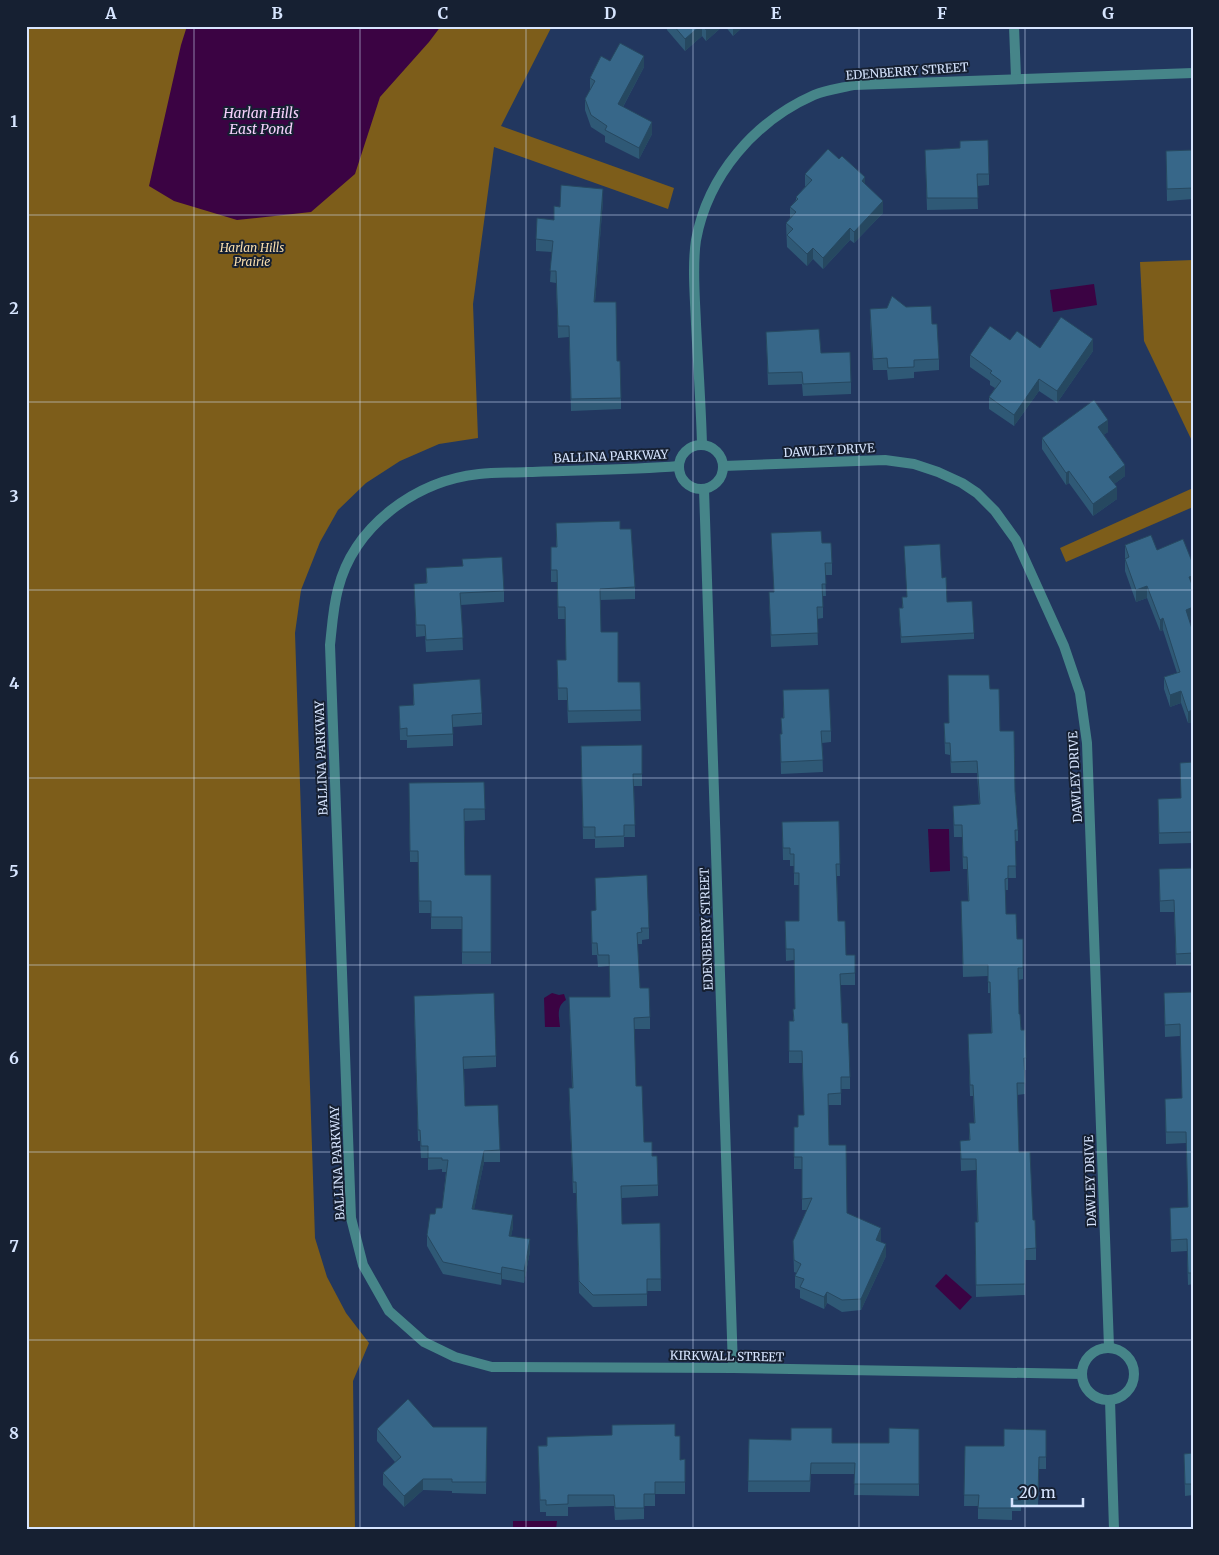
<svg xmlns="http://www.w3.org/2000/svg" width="1219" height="1555" viewBox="0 0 1219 1555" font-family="Merriweather,serif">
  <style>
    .green { fill: #7d5d1a }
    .water { fill: #3b0343 }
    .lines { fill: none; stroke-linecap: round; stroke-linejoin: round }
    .minor { stroke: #468589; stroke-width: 10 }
    .wall { fill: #2f5976 }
    .shaded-wall { fill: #264860 }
    .building { fill: #376789; stroke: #264860 }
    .grid { fill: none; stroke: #d7e5ff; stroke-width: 1; stroke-opacity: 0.55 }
    .labels { text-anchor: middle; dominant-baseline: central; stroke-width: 4; stroke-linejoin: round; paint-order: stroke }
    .street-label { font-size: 12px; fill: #d7e5ff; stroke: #162032 }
    .park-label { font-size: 12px; font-style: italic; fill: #f8ddac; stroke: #162032 }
    .water-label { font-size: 14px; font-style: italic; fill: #f5d0fb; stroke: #162032 }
    .neatline { fill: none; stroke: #d7e5ff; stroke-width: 2 }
    .grid-label { font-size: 16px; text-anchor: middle; font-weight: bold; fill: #d7e5ff }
  </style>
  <rect width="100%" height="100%" fill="#22375f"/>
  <g class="green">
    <path d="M26,26h526l-51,100 173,62 -6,21 -174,-62 -21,157 5,134 -39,6 -39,17 -34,22 -28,27 -18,32 -19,48 -6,43 20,605 12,39 19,36 23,30 -16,38 2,148h-329z"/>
    <path d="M1193,260v183l-49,-102 -4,-79z"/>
    <path d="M1193,488v19l-127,55 -6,-14z"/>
  </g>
  <g class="water">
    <path d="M187,26h254l-12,16 -49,55 -25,77 -44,38 -74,8 -63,-19 -25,-15 32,-141z"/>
    <path d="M1094,284l3,21 -44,7 -3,-22z"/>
    <path d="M928,829h21l1,42 -20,1z"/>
    <path d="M552,993l7,2 5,-1 2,6c-10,6 -7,17 -6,27h-15l-1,-29z"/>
    <path d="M946,1274l26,23 -12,13 -25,-24z"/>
    <path d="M513,1521h44l-1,8h-43z"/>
  </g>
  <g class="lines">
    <g class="minor">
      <path d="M1014,26l2,52"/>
      <path d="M702,445c-1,-40 -4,-81 -6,-121 -1,-28 -4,-57 0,-84 12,-65 59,-119 118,-145 12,-5 27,-7 40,-10l339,-12"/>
      <circle cx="701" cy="467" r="22"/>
      <path d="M679,466c-50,4 -101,4 -151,6 -16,1 -33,0 -49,2 -64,7 -125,52 -141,115 -5,19 -6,38 -8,56l21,573 12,47 26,46 35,31 31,15 37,10 241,1 349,6"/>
      <path d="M723,466l162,-6 29,4 24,8 24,11 15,10 18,18 21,29 48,106 16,47 7,50 22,604"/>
      <path d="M704,489l29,879"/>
      <circle cx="1108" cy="1374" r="26"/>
      <path d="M1110,1400l4,129"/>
    </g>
  </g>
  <g class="wall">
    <path d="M667,26h56l-17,15 -4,-5 -17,15 -18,-21z"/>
    <path d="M725,26h19l-11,10z"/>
    <path d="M610,61l34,6 -21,40 29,27 -13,25 -34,-17v-6l-14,-9 -6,-17v-11l5,-9v-12z"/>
    <path d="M960,148l29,26v11l-12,1 1,23 -51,1 -2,-60z"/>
    <path d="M1193,150v49l-26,2 -1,-50z"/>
    <path d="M805,174l60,11 18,28 -29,30 -4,-3 -27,29 -10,-10 -6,7 -20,-19 -1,-24 4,-5v-11l6,-7v-3l10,-11h-1z"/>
    <path d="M603,200l-8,102 22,59 4,37v11l-50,2 -2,-74 -11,1 -2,-55 -6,-1 2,-30 -16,-1v-12l18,-19 6,-13z"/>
    <path d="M906,307l26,17 7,35v11l-25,2v6l-26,2 -1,-10h-14l-3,-49v-12z"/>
    <path d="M766,332l55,21 30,29v12l-48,2 -1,-12 -34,1z"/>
    <path d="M1010,340l30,8 53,3 -36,52 -18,-12 -25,35 -25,-17v-12l6,-9 -5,-3v-4l-20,-14v-12z"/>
    <path d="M1108,432l-5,3 22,41 -11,8 3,15 -24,17 -24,-33 -3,2 -24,-36v-11z"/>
    <path d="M556,523l64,6 15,58v12l-35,1 1,32 17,50h22l1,39 -73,2 -1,-23h-9l-1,-40h9l-1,-41h-7l-1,-37h-6v-35h5z"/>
    <path d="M771,533l51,10 10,20v12h-7l1,21h-3v22l-6,1 1,26 -47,2 -2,-55h5z"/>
    <path d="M1125,545l32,5 36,14v55l-4,1 4,12v91l-1,-1 -4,1 -7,-20 -11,4 -6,-18v-12l13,-4 -14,-43 -3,1 -13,-33 -11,4 -11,-31z"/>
    <path d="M426,568l78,23v11l-43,3 2,45 -37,2 -1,-16 -9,1 -2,-53 12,-1z"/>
    <path d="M942,578l5,24 27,31v6l-73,4 -2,-29 3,-6v-11h4z"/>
    <path d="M413,684l69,29v12l-29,2v19l-46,2v-8h-7l-1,-34 14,-1z"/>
    <path d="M990,689l25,102 3,39v11h-3l1,37h-8v12h-3l1,24 11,25h6v40l-5,1 1,34 7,44v12h-2l1,24 -8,1 2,57 14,68 3,28v12h-11v35l-49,2 -1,-63 2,-12 -1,-52 -15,1 -1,-30 9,-1v-17h5l-1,-27h-3l-2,-62 23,-1 -1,-40h-2v-17l-25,1 -2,-76h7l-1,-32h-4l-1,-32h-8l-1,-31 26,-2 -2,-31h-26l-1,-18 -5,-1 -1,-31h5z"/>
    <path d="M783,690l48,41v11l-9,1 1,29 -42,2 -1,-40h2l-1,-16h2z"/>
    <path d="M642,745v41h-8l1,51h-11v10l-29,1v-9h-12l-2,-81z"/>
    <path d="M1193,762v81l-34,1 -1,-45 23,-1z"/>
    <path d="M484,782l1,38 -20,1v54h26v89h-29v-35h-31v-16h-12l-1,-51h-8l-1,-79z"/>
    <path d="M839,821l1,55h-3l1,45 8,34h9v30h-15l2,38 8,54v12h-9v16h-13l1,40 18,68 34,27 -1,2 6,14 -25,54 -19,2 -15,-9 -3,6 -24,-11v-8l-5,-2v-12l2,-3 -3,-1 -1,-31 14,-31h-5v-41h-8v-42h4l6,-12 -2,-52h-13v-42h4v-12h2l-1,-49 -8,1 -1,-40h14v-36h-5v-19h-4v-6h-7l-1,-38z"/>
    <path d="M1193,868v97h-17l-2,-53h-14l-1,-43z"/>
    <path d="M595,878l54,50v11l-7,1v4h-5l3,44 10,29v12h-16l2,57 8,56 8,14 6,29v11l-36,2v26l38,-1 1,68h-14v15l-54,1 -14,-14 -3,-100h-3l-4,-94v-11h3l-3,-91h41l-1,-31 -11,1 -1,-12h-5l-1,-44h5z"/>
    <path d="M1193,992v292l-5,1 -1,-34 -16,1 -1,-44 18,-1 -2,-64 -20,1 -1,-45 17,-1 -2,-62 -15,1 -1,-44z"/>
    <path d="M414,1008l82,48v11l-32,2 1,37 35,44v12h-16l-10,47 39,18 -2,9 19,15 -6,32 -22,-4 -1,6 -58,-11 -16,-28v-11l8,-21 7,-6 4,-36h-4v-3l-14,1v-12h-7l-1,-17h-2z"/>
    <path d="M433,1427h54l-1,67 -34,-1v-2l-29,-1 -19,17 -21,-22v-12l12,-11 -18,-21v-12z"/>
    <path d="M919,1429v67l-65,-1 1,-21h-44l-1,18h-62l1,-53 83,4h57z"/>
    <path d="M1046,1430v39h-7l-1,37h-17v5h-9v9l-34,-1v-13h-14l1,-60h39z"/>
    <path d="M675,1436l5,24 5,-1v35h-30v12h-11v13l-29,1 -1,-14 -46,1v9h-22v-4h-6l-2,-66z"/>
    <path d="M1193,1453v42l-8,1 -1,-42z"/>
  </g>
  <g class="shaded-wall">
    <path d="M700,26h2v10l-17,15v-12z"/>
    <path d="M710,26h13l-17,15v-11z"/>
    <path d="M733,26h11l-11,10z"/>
    <path d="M644,56v11l-26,49v-12z"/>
    <path d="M652,122v12l-13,25v-11z"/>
    <path d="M865,177v12l-3,-8z"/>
    <path d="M603,189v11l-9,114v-12z"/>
    <path d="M883,201v12l-29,30v-11z"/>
    <path d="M850,228v12l-27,29v-11z"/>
    <path d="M813,248v11l-6,7v-12z"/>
    <path d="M1093,339v12l-36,52v-12z"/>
    <path d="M1039,379v12l-25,35v-11z"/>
    <path d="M1108,420v12l-10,7v-12z"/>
    <path d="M1125,465v11l-16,12v-11z"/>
    <path d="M1069,471v12l-3,2v-12z"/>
    <path d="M1117,487v12l-24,17v-12z"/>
    <path d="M1193,576v12l-4,-11z"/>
    <path d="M1147,586v12l-11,4v-12z"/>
    <path d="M1193,607v12l-7,2v-11z"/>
    <path d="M1163,618v12l-3,1v-11z"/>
    <path d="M1181,691v12l-11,4v-12z"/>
    <path d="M1192,710v12l-4,1v-11z"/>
    <path d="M484,1151v11l-12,58v-11z"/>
    <path d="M513,1215v12l-4,20v-11z"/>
    <path d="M881,1228v12l-5,11v-11z"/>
    <path d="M530,1239v12l-6,32v-12z"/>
    <path d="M886,1244v12l-25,54v-11z"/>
    <path d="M502,1267v12l-1,6v-11z"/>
    <path d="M827,1292v11l-3,6v-12z"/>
    <path d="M423,1479v11l-19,17v-11z"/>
  </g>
  <g class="building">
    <path d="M674,26h26l-15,13z"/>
    <path d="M703,26h7l-4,4z"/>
    <path d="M620,43l24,13 -26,48 34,18 -13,26 -34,-18 2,-4 -16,-11 -6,-16 10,-18 -5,-3 11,-22 9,5z"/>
    <path d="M988,140l1,34h-12l1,24h-51l-2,-48 35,-2v-7z"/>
    <path d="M828,149l11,10 3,-3 23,21 -3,4 21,20 -29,31 -4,-4 -27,30 -10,-10 -6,6 -20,-19 6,-6 -7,-6 10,-11 -6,-5 8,-8 -2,-2 16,-17 -7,-6z"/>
    <path d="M1193,150v38l-26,1 -1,-38z"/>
    <path d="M561,185l42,4 -9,113h22l1,59h3l1,37 -50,1 -2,-73h-11l-2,-55h-6l3,-30 -17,-2 1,-21 17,2v-14l6,1z"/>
    <path d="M892,296l14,11 25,-1 1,18h5l2,35 -25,1v7l-26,1 -1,-10 -14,1 -3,-50 17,-1z"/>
    <path d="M1061,317l32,22 -36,52 -18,-12 -25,36 -25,-18 12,-16 -11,-8 2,-2 -22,-16 20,-29 20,14 7,-9 23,17z"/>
    <path d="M819,329l2,24 29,-1 1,30 -48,2 -1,-12 -34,1 -2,-41z"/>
    <path d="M1094,400l14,20 -10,7 27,38 -16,12 8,10 -24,17 -24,-33 -3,2 -24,-35z"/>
    <path d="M620,521v8h11l4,58 -35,2 1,43h17v50h22l1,28 -73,1 -1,-23h-9l-1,-28h9l-1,-53h-7l-1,-37h-6v-23h6l-1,-24z"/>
    <path d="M821,531l1,12h9l1,20h-7l1,21h-4l1,23h-6l1,26 -47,2 -2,-43h5l-3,-59z"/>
    <path d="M1151,535l6,15 26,-11 10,25v12l-4,1 4,10v20l-7,3 7,22v80l-1,-2 -4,2 -7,-21 -11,4 -6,-18 16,-5 -17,-54 -3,2 -13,-34 -11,4 -11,-31 4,-2 -4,-12z"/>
    <path d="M940,544l2,34 4,-1 1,25 25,-1 2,32 -73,4 -2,-29h4l-1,-11h5l-3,-51z"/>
    <path d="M502,557l2,34 -44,2 3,45 -37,2 -1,-15h-9l-2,-41 13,-1 -1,-15 37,-2 -1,-7z"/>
    <path d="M948,675h41l1,14h9l1,42h14l1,60 3,39h-3l1,36h-8v12l-3,1 1,35h10l1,25h6v29h-5l1,46h1l1,16h4l1,28h-2l1,25h-8l2,69h11l3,68h2l1,28 -11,1v35l-49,1 -1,-63h3l-2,-63h-15l-1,-18 10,-1 -1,-17h6l-2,-38h-3l-2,-51 24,-1 -2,-51h-2v-17h-25l-2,-64h8l-2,-44h-4l-1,-32h-8l-1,-19 27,-2 -3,-43 -26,1 -1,-19h-5l-1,-20h5z"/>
    <path d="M480,679l2,34 -30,2 1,19 -46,2v-8l-7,1 -1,-23 15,-1 -1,-21z"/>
    <path d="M829,689l2,42h-10l2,29 -42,2 -1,-28h2l-1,-16h3l-1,-28z"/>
    <path d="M642,745v29h-9l2,51h-11v11l-29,1v-10h-12l-2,-81z"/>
    <path d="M1193,762v70l-34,1 -1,-34 23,-1 -1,-35z"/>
    <path d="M484,782l1,27h-21l1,66h26v77h-29v-35h-31v-16h-12l-1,-50h-8l-1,-68z"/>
    <path d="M839,821l1,43h-4l2,57h7l1,34h9v18l-15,1 2,49h6l2,54h-9v16l-13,1 1,51h17l1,68 34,15 -5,12 10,4 -25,55 -19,1 -15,-8 -3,5 -24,-10 4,-8 -9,-3 6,-12 -7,-4 -1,-19 19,-43 -10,1v-42h-8v-30h4v-12h6l-2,-64h-13v-30h5l-1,-12h2l-1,-60h-8l-1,-28h14v-48h-5v-19h-4v-6h-7l-1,-26z"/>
    <path d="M1193,868v85l-17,1 -2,-54 -14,1 -1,-32z"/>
    <path d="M647,875l2,53h-8l1,4 -5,1 3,55h9l1,29 -16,1 2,68h6l2,56h8v14h5l1,29 -37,1 1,38 38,-1 1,56h-14v15l-54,1 -14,-14 -3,-99h-3l-4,-94h4l-4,-91h41l-1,-42h-11l-1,-12h-5l-1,-32 5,-1 -1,-32z"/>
    <path d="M1193,992v281h-5l-1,-34 -16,1 -1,-32 18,-1 -2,-75h-20l-1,-33 17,-1 -2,-74 -15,1 -1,-32z"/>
    <path d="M494,993l2,63 -33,1 2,49 33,-1 2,45 -16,1 -12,58 41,6 -4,21 21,3 -6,32 -22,-4 -1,7 -58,-12 -16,-27 3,-21h5l1,-6h6l6,-48h-6v-2h-14v-12h-7l-1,-16h-2l-4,-134z"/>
    <path d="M408,1399l25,28h54l-1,55h-34v-3h-29l-19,17 -21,-23 18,-16 -24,-28z"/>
    <path d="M675,1424v12h5v24l5,-1v23h-30v12h-11v14h-29l-1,-13h-46v9l-22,1v-5h-6l-2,-54h9v-9l65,-2v-10z"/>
    <path d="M791,1428h41v15h57v-15l30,1v55h-65l1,-21h-44l-1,18h-62l1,-42 42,1z"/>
    <path d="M1004,1429l42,1v27h-7l-1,38h-17v5h-9v8h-34l1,-13h-15l1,-49h39z"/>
    <path d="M1193,1453v31h-8l-1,-30z"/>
  </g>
  <path class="grid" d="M194,26v1503M360,26v1503M526,26v1503M693,26v1503M859,26v1503M1025,26v1503M26,215h1167M26,402h1167M26,590h1167M26,778h1167M26,965h1167M26,1152h1167M26,1340h1167"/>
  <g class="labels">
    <g class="street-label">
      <text transform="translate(907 71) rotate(-4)">EDENBERRY STREET</text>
      <text transform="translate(829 450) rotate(-3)">DAWLEY DRIVE</text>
      <text transform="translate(611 456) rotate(-2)">BALLINA PARKWAY</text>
      <text transform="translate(321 758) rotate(-92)">BALLINA PARKWAY</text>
      <text transform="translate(1075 777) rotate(-93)">DAWLEY DRIVE</text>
      <text transform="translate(706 929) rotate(-92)">EDENBERRY STREET</text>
      <text transform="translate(337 1163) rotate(-93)">BALLINA PARKWAY</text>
      <text transform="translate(1090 1181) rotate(-92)">DAWLEY DRIVE</text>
      <text transform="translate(727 1356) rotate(1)">KIRKWALL STREET</text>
    </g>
    <g class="park-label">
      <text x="252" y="247">Harlan Hills<tspan x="252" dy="14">Prairie</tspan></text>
    </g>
    <g class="water-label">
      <text x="261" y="113">Harlan Hills<tspan x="261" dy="16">East Pond</tspan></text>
    </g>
  </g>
  <rect width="1219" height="1555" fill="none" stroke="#162032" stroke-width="55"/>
  <path d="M1012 1498v8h71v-8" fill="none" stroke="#d7e5ff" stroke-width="2.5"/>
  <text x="1019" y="1498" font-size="15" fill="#d7e5ff" stroke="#162032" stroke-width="4" paint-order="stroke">20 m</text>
  <rect x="28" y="28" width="1164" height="1500" class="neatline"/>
  <g class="grid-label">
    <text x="111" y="19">A</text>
    <text x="277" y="19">B</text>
    <text x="443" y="19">C</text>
    <text x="610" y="19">D</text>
    <text x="776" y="19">E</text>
    <text x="942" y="19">F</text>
    <text x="1108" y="19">G</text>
    <text x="14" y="127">1</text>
    <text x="14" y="314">2</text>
    <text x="14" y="502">3</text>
    <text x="14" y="689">4</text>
    <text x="14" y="877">5</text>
    <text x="14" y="1064">6</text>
    <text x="14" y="1252">7</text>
    <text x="14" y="1439">8</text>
  </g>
</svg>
